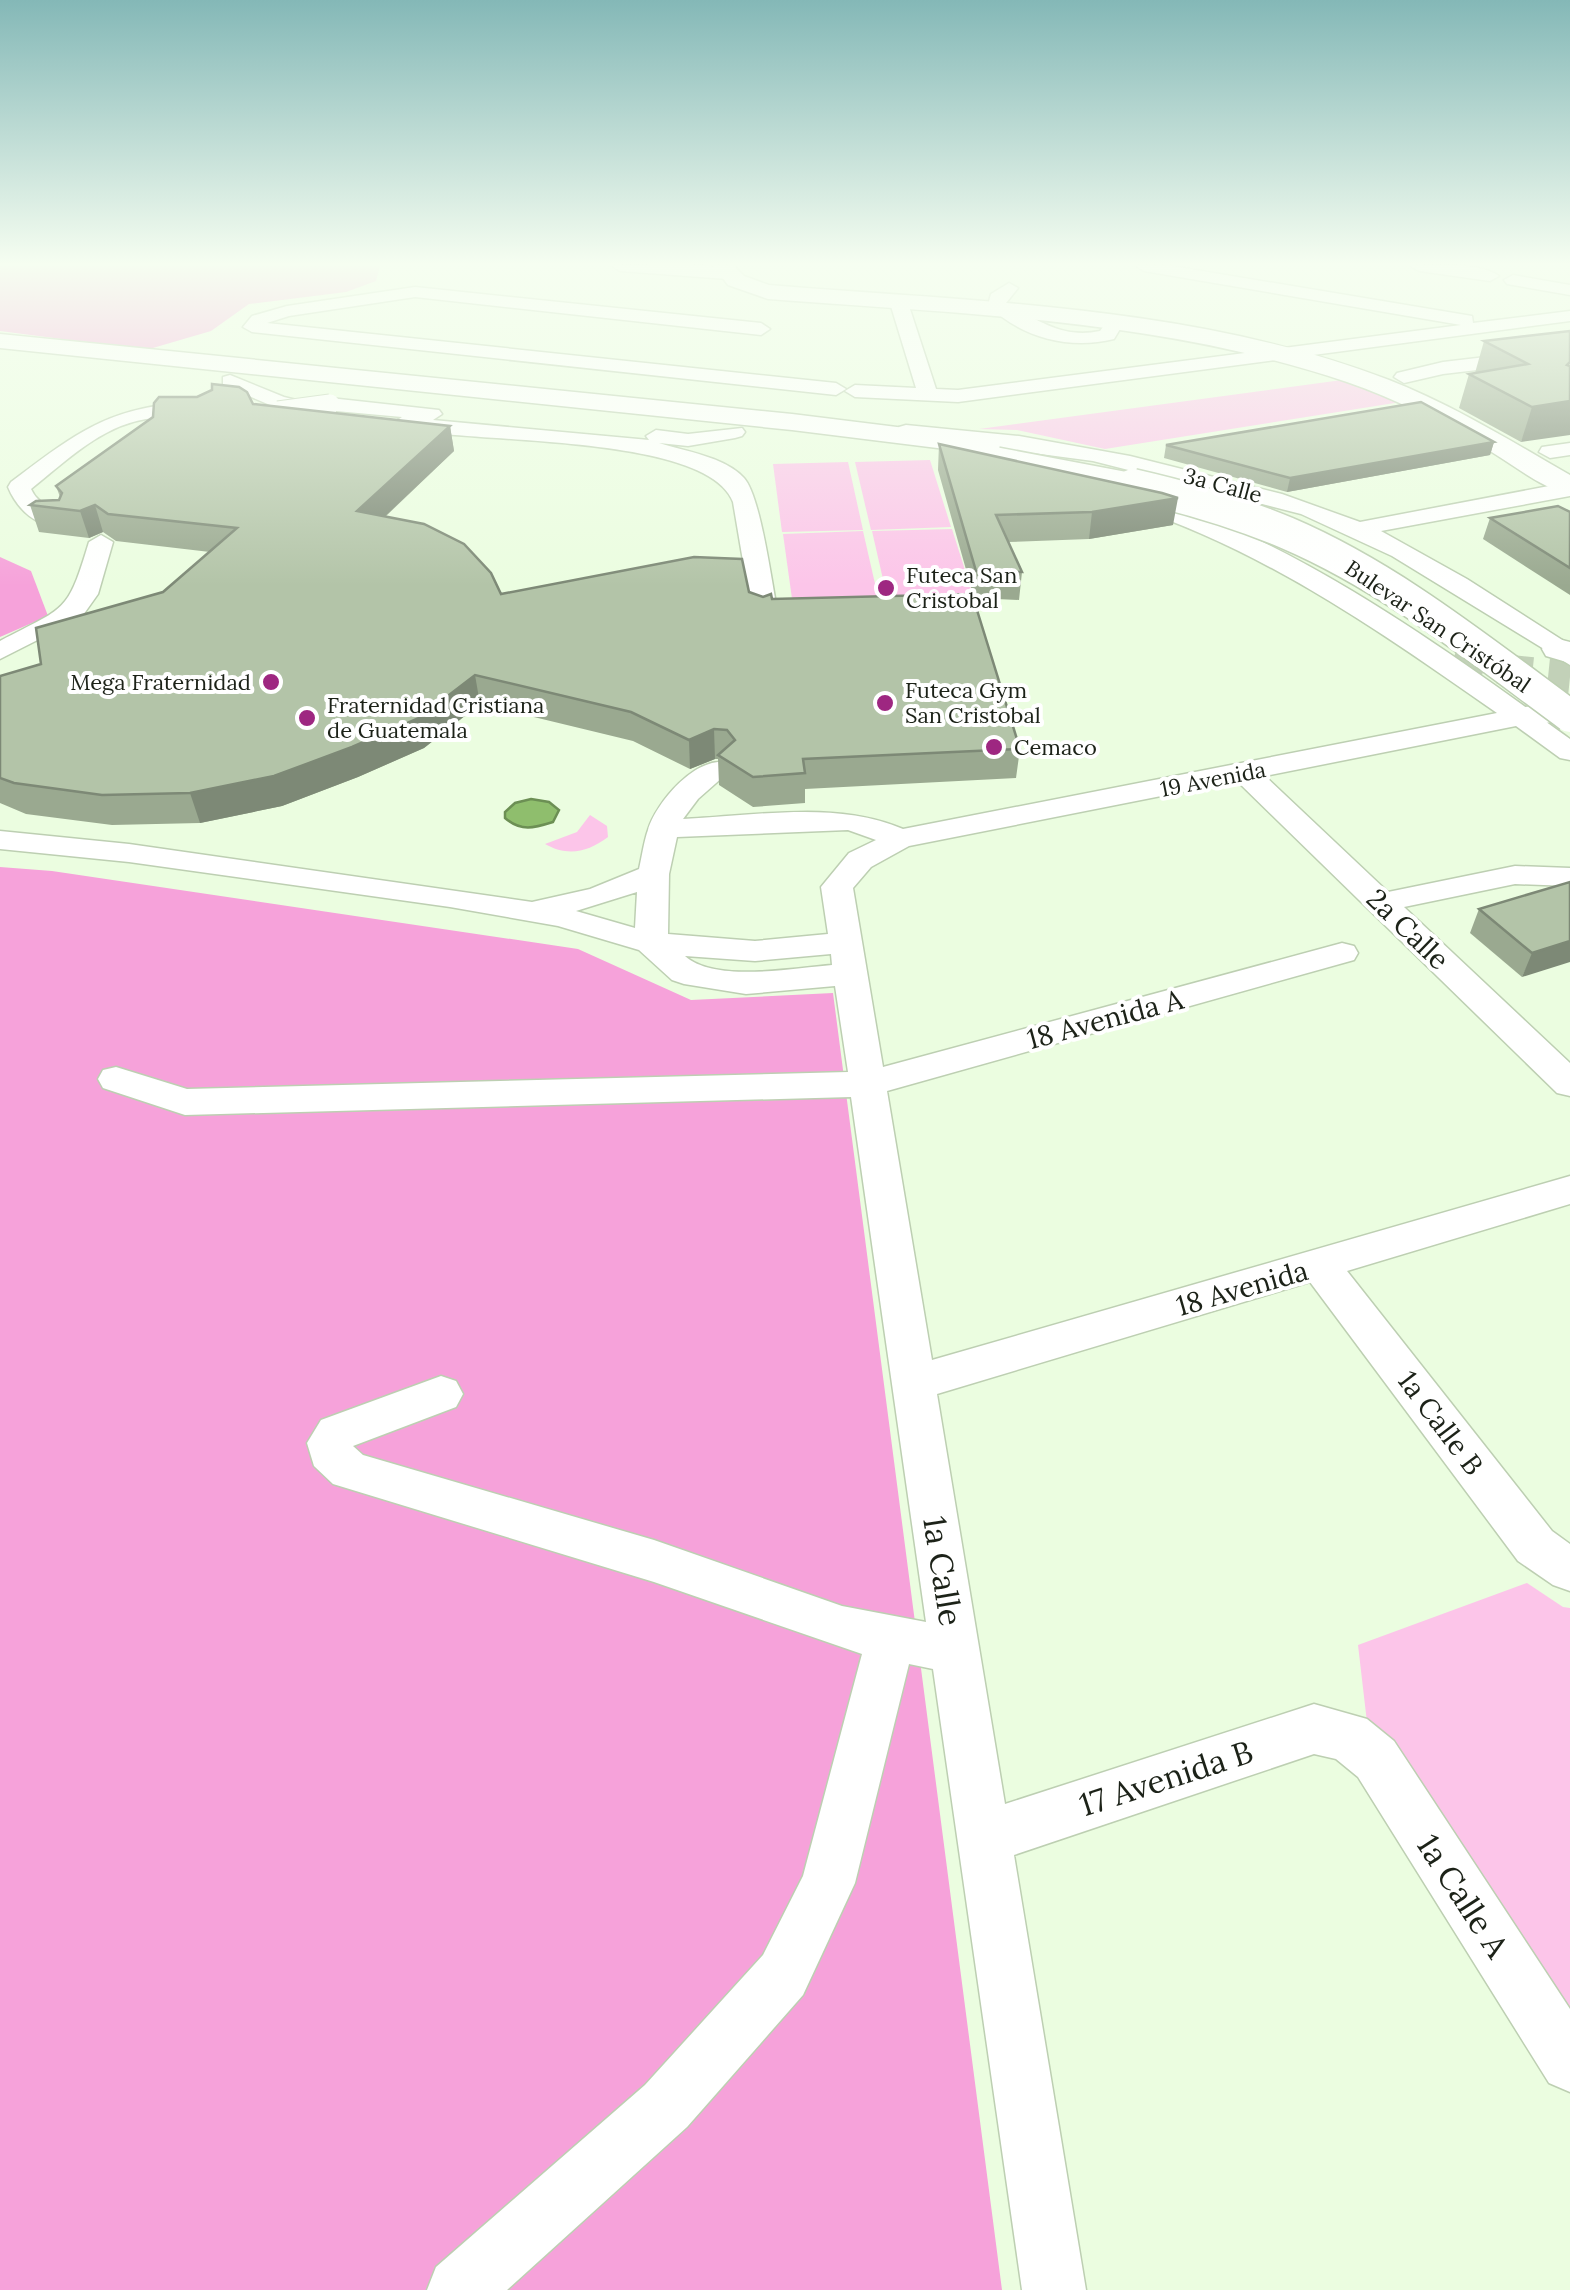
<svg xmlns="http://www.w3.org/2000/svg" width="1570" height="2290" viewBox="0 0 1570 2290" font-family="Lora,serif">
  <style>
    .green { fill: #fcc5e9 }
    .forest { fill: #f6a2da }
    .water { fill: #8fbe6d; stroke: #6c8f54; stroke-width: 2.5 }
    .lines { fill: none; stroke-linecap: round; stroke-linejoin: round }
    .major-tunnel { stroke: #c2d1b8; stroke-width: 32; stroke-dasharray: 32 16; stroke-linecap: butt }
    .minor-casing { stroke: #bdcfb2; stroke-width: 3 }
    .major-casing { stroke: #bdcfb2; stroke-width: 3 }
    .minor { fill: #fff; fill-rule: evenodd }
    .major { fill: #fff; fill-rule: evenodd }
    .minor-bridge-casing { stroke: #bdcfb2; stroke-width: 21; stroke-linecap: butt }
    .major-bridge-far1-casing { stroke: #bdcfb2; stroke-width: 28; stroke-linecap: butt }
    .major-bridge-casing { stroke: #bdcfb2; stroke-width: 35; stroke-linecap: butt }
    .minor-bridge { stroke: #fff; stroke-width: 19 }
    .major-bridge-far1 { stroke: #fff; stroke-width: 25 }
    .major-bridge { stroke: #fff; stroke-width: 32 }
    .wall { fill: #9aa990 }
    .shaded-wall { fill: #7d8976 }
    .building { fill: #b3c4a8; stroke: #7d8976; stroke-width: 2.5 }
    .poi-dot { fill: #9e2781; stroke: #fff; stroke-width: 4 }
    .labels { text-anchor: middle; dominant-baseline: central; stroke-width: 8; stroke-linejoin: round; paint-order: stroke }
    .far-street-label { font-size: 22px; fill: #1c2218; stroke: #fff }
    .far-poi-label { font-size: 22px; fill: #1c2218; stroke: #fff; text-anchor: start }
    .street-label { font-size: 28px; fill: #1c2218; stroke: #fff }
    .near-street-label { font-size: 32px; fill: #1c2218; stroke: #fff }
  </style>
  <rect width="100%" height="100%" fill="#ebfde0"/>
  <g class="green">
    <path d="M1342,380l59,22 -296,47 -88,-19 -38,-1z"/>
    <path d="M930,460l21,67 -80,3 -16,-68z"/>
    <path d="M848,462l15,68 -81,2 -9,-68z"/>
    <path d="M952,529l25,79 -87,2 -18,-79z"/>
    <path d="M863,531l18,79 -87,3 -11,-79z"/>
    <path d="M590,815l17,11 1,11c-20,15 -40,20 -63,7l32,-12z"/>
    <path d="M1527,1583l36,24 7,1v450l-202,-327 -10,-86z"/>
  </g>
  <g class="forest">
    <path d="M0,266h380l-4,15 -30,11 -97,12 -38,27 -65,19 -146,-19z"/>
    <path d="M0,557l31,14 17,45 -48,21z"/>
    <path d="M0,867l52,4 526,78 113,51 142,-7 169,1297h-1002z"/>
  </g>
  <path class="water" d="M531,799l18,3 10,8 -6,12c-19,6 -32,10 -48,-4v-6l10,-9z"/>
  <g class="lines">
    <path class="major-tunnel" d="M1455,654l56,17 59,6"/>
    <defs>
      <g id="minor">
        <path d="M612,266c29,0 102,-7 124,8l-9,5 -107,-8z"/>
        <path d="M1136,266h36l300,50 1,7 97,-12v10l-612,81 -103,-5 -10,-6 10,-6 61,3 -26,-85 9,-5 9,5 28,86 22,1 503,-65 -317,-54z"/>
        <path d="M1411,266c25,0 67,-5 88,10l-9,5 -71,-10z"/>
        <path d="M1513,275l57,10v10l-63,-11 -3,-4z"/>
        <path d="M1009,283l9,5 -12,15c32,17 56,36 94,28l8,-11h12l3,4 -9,15c-45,11 -92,-1 -126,-34l3,-11z"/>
        <path d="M415,287l346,36 9,6 -9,6 -346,-38 -126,19 -22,7 569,60 10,6 -10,6 -584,-63 -9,-5 9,-11 35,-10z"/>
        <path d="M1570,347v12l-127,15 -39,9 -10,-6 3,-4 46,-11z"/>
        <path d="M230,375l54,22 37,9 2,-6 7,-2 109,12 3,4 -9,6 216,20 -3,-4 10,-6 32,4 54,-6 3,4 -3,4 -7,2 -47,8 -29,-3c26,8 66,14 85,35 17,19 28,108 34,136l-13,8 -13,-8 -19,-112c-27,-70 -267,-57 -337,-75l-3,-4 9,-6 -66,-6 -1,7 -7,2 -58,-15 -47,-20v-8z"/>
        <path d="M173,404l32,2 10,6c-14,13 -49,4 -69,7 -45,7 -81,43 -115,70 8,18 25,18 36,31l-3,5c-26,5 -47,-16 -56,-38l3,-5c55,-41 91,-72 162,-78z"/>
        <path d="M906,425l113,11 111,20 152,38 78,28 210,-40v14l-189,35 86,48 103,66v20l-178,-109 -91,-42 -208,-53 -194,-26 -3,-4 3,-4z"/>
        <path d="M1570,443v12l-20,3 -11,-6 3,-5z"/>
        <path d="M1130,492c153,38 312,155 440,247v21l-10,-2 -44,-32 -251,50 123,116 127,-26 55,2v18l-55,-2 -111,23 166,156v33l-13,-3 -320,-312 -328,65 -38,21 -18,21 30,179 459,-124 12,3 4,7 -4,7 -467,131 45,269 638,-184v28l-223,67 205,260 18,13v47l-17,-6 -35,-24 -208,-279 -373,112 68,410 309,-100 53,15 27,22 176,268v83l-21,-9 -191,-306 -22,-18 -22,-5 -300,101 72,435h-64l-89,-621 -24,-5 -54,219 -52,112 -116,132 -180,163h-80l9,-23 209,-182 118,-130 40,-79 59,-222 -208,-72 -321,-98 -19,-18 -7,-23 14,-23 120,-44 15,5 7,13 -7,13 -103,39 10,9 291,85 188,66 84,16 -75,-525 -666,18 -82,-27 -5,-9 5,-9 13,-3 71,22 661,-17 -13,-86 -89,8 -62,-10 -12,-4 -33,-30 -81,-24 -108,-19 -321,-45 -129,-13v-18l129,13 403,58 58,-13 49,-20c3,-13 5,-28 9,-39 8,-27 48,-75 80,-67l4,6 -34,30 -15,20c72,-3 153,-19 220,10l594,-116c-118,-82 -236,-166 -375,-209l-3,-5zM848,830l28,10 -27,13 -28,34 7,47 -73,7 -87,-7 1,-60 8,-37zM637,892l-2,36 -59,-17zM831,954l1,11c-38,3 -117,18 -147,-9l70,5z"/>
        <path d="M101,535l12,7 -15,52 -17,24 -81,41v-18c66,-35 67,-26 89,-99z"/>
      </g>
      <g id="major">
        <path d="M714,266h20l10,10 25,9c206,17 425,20 620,95 64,25 122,61 181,95v20c-28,-7 -55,-29 -80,-44 -45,-27 -93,-52 -143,-69 -185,-63 -386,-68 -579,-83l-40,-14z"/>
        <path d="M0,334l792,80 218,27 13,8 -13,8 -218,-27 -792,-82z"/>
        <path d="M1558,639l12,3v21l-24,-7 -4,-7 4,-7z"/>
        <path d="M1570,699v20l-49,8 -12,-3 -5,-7 5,-7z"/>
      </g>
    </defs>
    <use href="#minor" class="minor-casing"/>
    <use href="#major" class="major-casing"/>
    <use href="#minor" class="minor"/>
    <use href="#major" class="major"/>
    <defs>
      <path id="minor-bridge" d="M278,411l52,-7"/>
      <path id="major-bridge-far1" d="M997,460l147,28"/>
      <path id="major-bridge" d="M1133,485c53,12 104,27 154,48 103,44 193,117 283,183"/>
    </defs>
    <use href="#minor-bridge" class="minor-bridge-casing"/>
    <use href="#major-bridge-far1" class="major-bridge-far1-casing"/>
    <use href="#major-bridge" class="major-bridge-casing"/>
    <use href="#minor-bridge" class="minor-bridge"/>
    <use href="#major-bridge-far1" class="major-bridge-far1"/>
    <use href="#major-bridge" class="major-bridge"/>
  </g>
  <g class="wall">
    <path d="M1570,331l-49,111 -62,-34 10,-34 6,-1 9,-32z"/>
    <path d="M197,397l253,29 4,25 -69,66 116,77 248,-2 23,7 248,150 -4,29 -211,11v14l-52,4 -34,-22 -1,-26h-3l-25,10 -57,-28 -153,-37 -56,44 -66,29 -76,29 -82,17 -88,2 -86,-11 -26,-11v-127l41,-12 122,-72 47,-40 -94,-11 -13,-9 -14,6 -50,-6 -9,-27 29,-5 1,-3 -4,-11z"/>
    <path d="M1494,442l-4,13 -203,37 -123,-34 2,-13z"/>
    <path d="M939,444l234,81 -84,14 -81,3 14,30 -3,28 -45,-2 -36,-128z"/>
    <path d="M1570,512v83l-87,-56 7,-21z"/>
    <path d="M1570,882l-48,95 -52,-44 9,-24z"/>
  </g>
  <g class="shaded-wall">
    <path d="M1570,401v34l-49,7 11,-35z"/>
    <path d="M450,426l4,25 -92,87 -5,-27z"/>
    <path d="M1494,442l-4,13 -203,37 3,-14z"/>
    <path d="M1178,498l-5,27 -84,14 3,-27z"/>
    <path d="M95,505l8,27 -14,6 -9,-27z"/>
    <path d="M475,675l5,29 -56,44 -66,29 -76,29 -82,17 -10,-30z"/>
    <path d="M714,729l1,30 -25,10 -1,-29z"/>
    <path d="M1570,941v21l-48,15 10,-24z"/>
  </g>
  <g class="building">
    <path d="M1570,331v31l-3,3 3,1v35l-38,6 -63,-33 59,-10 -44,-23z"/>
    <path d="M212,384l27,3 8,5 6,12 197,22 -93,85 67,13 40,20 27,29 10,21 193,-37 48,2 7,33 14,5 8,-3 1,5 200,-5 48,155 -217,10 2,14 -52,4 -35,-22 17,-15 -8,-10 -13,-1 -25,11 -58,-28 -156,-37 -56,43 -67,29 -78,29 -84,17 -88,2 -88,-12 -14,-5v-102l41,-12 -5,-36 127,-36 74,-64 -129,-14 -13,-9 -15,6 -50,-6 6,-4 23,-1 3,-7 -6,-7 97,-69 1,-14 5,-6h38l15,-7z"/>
    <path d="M1421,402l73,40 -204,36 -124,-33z"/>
    <path d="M939,444l223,49 16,5 -86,14 -96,3 26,57 -46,-1z"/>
    <path d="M1558,506l12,6v56l-80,-50z"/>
    <path d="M1570,882v59l-38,12 -53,-44z"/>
  </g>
  <linearGradient id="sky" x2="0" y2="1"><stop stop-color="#84b8b7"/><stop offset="0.45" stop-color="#f6fef1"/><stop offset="1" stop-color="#f6fef1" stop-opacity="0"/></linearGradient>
  <rect width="1570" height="586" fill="url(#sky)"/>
  <g class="poi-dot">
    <circle cx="886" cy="588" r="10"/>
    <circle cx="271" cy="682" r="10"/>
    <circle cx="885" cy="703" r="10"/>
    <circle cx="307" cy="718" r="10"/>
    <circle cx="994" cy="747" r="10"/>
  </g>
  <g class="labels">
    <g class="far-street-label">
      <text transform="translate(1223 485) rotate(15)">3a Calle</text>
      <text transform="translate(1438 626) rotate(34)">Bulevar San Cristóbal</text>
      <text transform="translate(1213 779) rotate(-11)">19 Avenida</text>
    </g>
    <g class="far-poi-label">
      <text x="906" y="575">Futeca San<tspan x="906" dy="25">Cristobal</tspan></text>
      <text x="251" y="682" text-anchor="end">Mega Fraternidad</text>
      <text x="905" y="690">Futeca Gym<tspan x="905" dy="25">San Cristobal</tspan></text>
      <text x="327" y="705">Fraternidad Cristiana<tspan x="327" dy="25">de Guatemala</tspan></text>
      <text x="1014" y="747">Cemaco</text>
    </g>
    <g class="street-label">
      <text transform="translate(1408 929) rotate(44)">2a Calle</text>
      <text transform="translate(1105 1019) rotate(-15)">18 Avenida A</text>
      <text transform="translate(1242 1288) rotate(-16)">18 Avenida</text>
      <text transform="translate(1441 1423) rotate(53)">1a Calle B</text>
    </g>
    <g class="near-street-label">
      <text transform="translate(943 1571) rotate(81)">1a Calle</text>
      <text transform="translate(1166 1778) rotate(-18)">17 Avenida B</text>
      <text transform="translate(1463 1896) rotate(57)">1a Calle A</text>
    </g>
  </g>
</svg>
